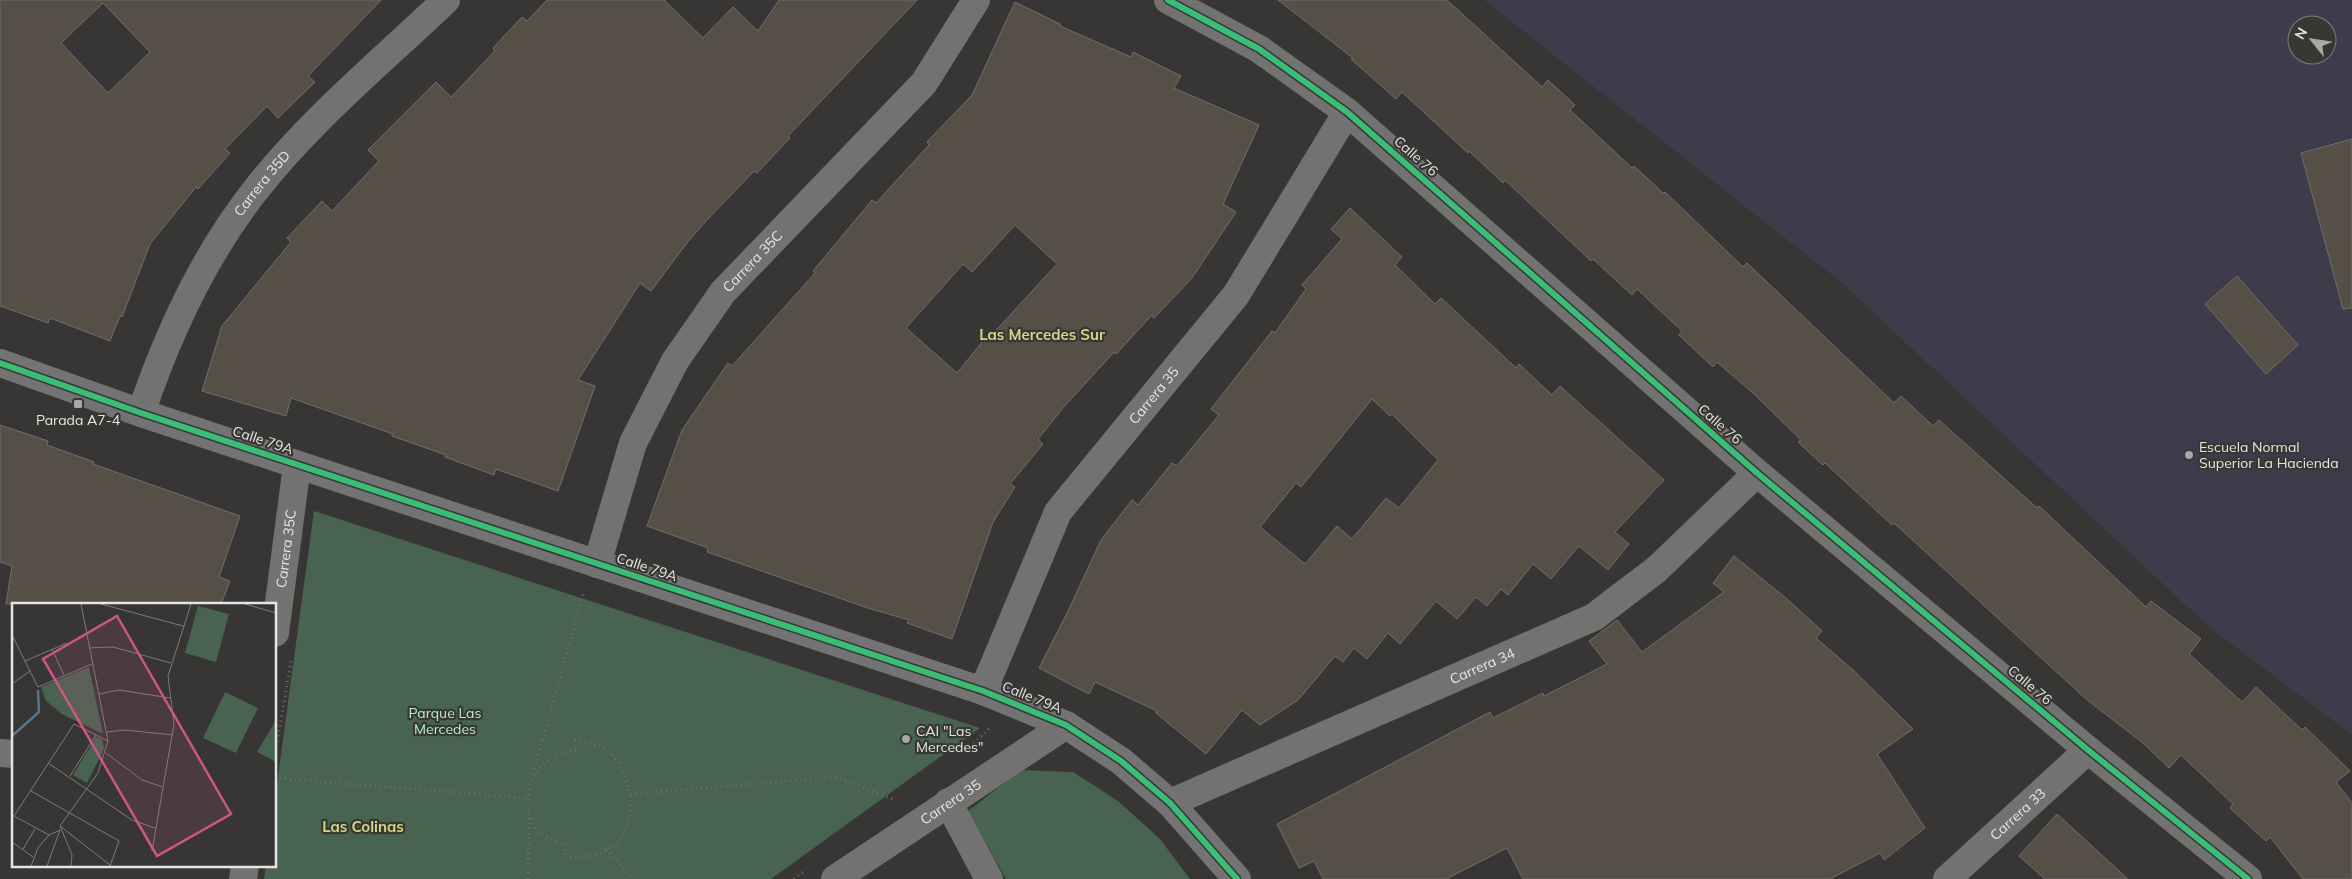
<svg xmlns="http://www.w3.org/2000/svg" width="2352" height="879" viewBox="0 0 2352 879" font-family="Mulish,sans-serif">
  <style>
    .education { fill: #3e3b4b; fill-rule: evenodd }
    .green { fill: #48634f }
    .building { fill: #554f46; stroke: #6f6f6e; fill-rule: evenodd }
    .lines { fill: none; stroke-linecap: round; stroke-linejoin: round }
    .path { stroke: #6e6e6e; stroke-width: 3; stroke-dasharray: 1 4; stroke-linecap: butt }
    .street { stroke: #727271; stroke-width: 28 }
    .secondary { stroke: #747373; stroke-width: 28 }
    .cycleway-casing { stroke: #383734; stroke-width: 9 }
    .cycleway { stroke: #3abd76; stroke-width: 6 }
    .poi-dot { fill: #a8a8a6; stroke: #383734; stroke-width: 2 }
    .labels { text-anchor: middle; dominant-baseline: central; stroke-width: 4.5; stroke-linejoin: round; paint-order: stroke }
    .street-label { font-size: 14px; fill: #e5e5e3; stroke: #383734 }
    .poi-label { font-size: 14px; fill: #e5e5e3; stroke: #383734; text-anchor: start }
    .park-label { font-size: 14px; fill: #aff5c3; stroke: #383734 }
    .neighbourhood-label { font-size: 15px; font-weight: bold; fill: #d0d789; stroke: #383734 }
    .inset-river { fill: none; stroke: #507895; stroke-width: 2.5 }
    .inset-road { fill: none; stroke: #7d7c7b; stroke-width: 1 }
    .view { fill: #cc5684; fill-opacity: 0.15; stroke: #cc5684; stroke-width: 2.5 }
    .inset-edge { fill: none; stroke: #e5e5e3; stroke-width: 2.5 }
  </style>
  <rect width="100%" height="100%" fill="#373635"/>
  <path class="education" d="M1484,0h868v735l-143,-108 -367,-344zM2297,25h30v30h-30z"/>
  <g class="green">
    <path d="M314,511l666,217 -209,151h-507l2,-14h9v-67z"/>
    <path d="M1021,770l52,2 45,29 42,38 30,40h-184l-38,-68z"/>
  </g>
  <g class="building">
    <path d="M0,0h381l-73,76 7,6 -37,36 -11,-12 -42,43 5,4 -32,36 -2,-2 -46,57 -28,73 -2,-1 -10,25 -60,-23 -2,5 -48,-17zM103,3l47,49 -42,41 -47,-50z"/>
    <path d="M547,0h117l39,38 30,-31 25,24 21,-31h138l-129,136 2,2 -33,35 -3,-2 -48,50 -20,23 -35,47 -11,-8 -62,97 17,6 -37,105 -62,-22 -2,6 -49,-18 1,-2 -54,-19 1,-2 -102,-36 -5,18 -84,-25 20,-65 69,-84 -4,-4 35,-37 10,10 47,-50 -11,-11 68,-68 15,15 44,-46 -2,-3 29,-31 5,4z"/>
    <path d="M1278,0h169l95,87 6,-7 27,25 -5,5 62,58 2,-2 29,27 2,-1 78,75 4,-4 147,140 7,-7 32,30 6,-6 98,88 2,-2 107,101 5,-6 50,38 -12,15 53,48 14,-15 46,43 3,-3 45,44 -14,11 16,21v76h-49l-33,-42 -4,4 -36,-33 3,-4 -52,-49 -12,13 -26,-25 -57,-44 -192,-176 -2,2 -67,-62 -2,2 -25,-23 3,-2 -47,-46 -37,-32 -4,5 -34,-32 3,-4 -45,-42 -5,6 -39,-36 -2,2 -86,-81 -2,3 -34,-32 -1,2 -66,-61 -6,7 -45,-40 2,-1z"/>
    <path d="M1015,2l45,22v2l71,31 2,-5 48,24 -7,12 85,37 -36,79 13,8 -44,66 -38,40 -2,-3 -36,39 -2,-2 -51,56 -25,31 5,5 -33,40 5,3 -22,35 -41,117 -45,-16 2,-3 -41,-12 -161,-56 1,-4 -61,-22 35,-96 46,-67 4,3 83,-93 -2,-2 59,-71 4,3 53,-58 -2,-3 45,-47zM1015,225l42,39 -68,74 -2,-2 -30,37 -51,-45 57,-64 9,8z"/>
    <path d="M2352,139v169l-9,1 -42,-156z"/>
    <path d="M1350,208l52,49 -7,8 40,39 6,-6 75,70 3,-4 33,31 8,-9 104,94 -49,52 14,12 -21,26 -29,-24 -28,33 -18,-15 -25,31 -7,-6 -14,17 -11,-9 -19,22 -21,-18 -36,43 -12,-11 -21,26 -13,-11 -11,14 -8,-6 -37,44 -38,25 -18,-15 -36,44 -50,-41 1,-2 -62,-29 -6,12 -50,-26 30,-59 32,-69 31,-40 6,5 34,-42 5,3 42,-51 -8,-6 61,-78 3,2 31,-44 -4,-4 40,-46 -11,-10zM1372,399l18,17 2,-2 46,46 -39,48 -13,-10 -34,41 -15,-13 -32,38 -45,-37 36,-44 5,4z"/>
    <path d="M2237,276l61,69 -32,29 -61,-70z"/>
    <path d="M0,425l48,16 -1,4 47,17 -1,2 147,52 -21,61 11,4 -9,23h-215l6,-38 -12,-4z"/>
    <path d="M1734,556l53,43 35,32 -6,7 37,32 60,59 -36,25 48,74 -41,32 -4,-7 -50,26h-307l-16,-31 -61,31h-123l-9,-18 -15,7 -22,-44 213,-112 3,6 50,-25 1,3 63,-32 -18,-23 28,-21 25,32 82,-60 -11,-9z"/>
    <path d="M2057,814l71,65h-83l-26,-23z"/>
  </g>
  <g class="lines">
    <g class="path">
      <path d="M575,740c11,2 23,4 32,11 27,20 34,78 3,97 -12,8 -31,10 -45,11v-15c-10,-3 -25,-8 -30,-17 -20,-33 4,-76 41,-77z"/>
      <path d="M970,747l19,-18"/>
      <path d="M275,756l16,-95"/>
      <path d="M533,774l50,-180"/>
      <path d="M275,778l252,20"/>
      <path d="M631,794l206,-17 58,23"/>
      <path d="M607,849l26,30"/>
      <path d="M528,879l1,-62"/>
      <path d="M794,879l9,-7"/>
    </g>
    <g class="street">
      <path d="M1168,0l91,49 88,63 410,361 331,277 160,129"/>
      <path id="s1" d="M141,413c26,-77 63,-157 113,-221 55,-71 127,-130 192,-192"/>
      <path id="s2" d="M597,564l36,-121 42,-82 48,-69 201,-209 52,-83"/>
      <path id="s3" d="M275,633l22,-168"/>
      <path id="s4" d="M983,691l75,-179 178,-217 111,-183"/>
      <path d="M0,753l14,1"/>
      <path d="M948,802l41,77"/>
      <path id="s5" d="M1170,803l424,-186 63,-48 100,-96"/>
      <path d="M243,879l2,-14"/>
      <path id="s6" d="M835,879l231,-154"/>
      <path id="s7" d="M1947,879l141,-129"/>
    </g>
    <path class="secondary" d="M0,363l141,50 842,278 83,34 55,36 49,42 67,76"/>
    <defs>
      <g id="cycleway">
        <path d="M1168,0l91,49 88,63 410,361 331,277 160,129"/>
        <path d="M0,363l141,50 842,278 83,34 55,36 49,42 67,76"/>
      </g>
    </defs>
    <use href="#cycleway" class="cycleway-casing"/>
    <use href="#cycleway" class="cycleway"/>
  </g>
  <g class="poi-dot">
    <rect x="73" y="399" width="10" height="10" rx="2.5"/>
    <circle cx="2189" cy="455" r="5"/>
    <circle cx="906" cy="739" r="5"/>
  </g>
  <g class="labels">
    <g class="street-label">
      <text transform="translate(1416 156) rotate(41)">Calle 76</text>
      <text stroke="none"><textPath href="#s1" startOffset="261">Carrera 35D</textPath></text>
      <text stroke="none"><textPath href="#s2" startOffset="345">Carrera 35C</textPath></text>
      <text stroke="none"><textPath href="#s4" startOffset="345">Carrera 35</textPath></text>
      <text transform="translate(1720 424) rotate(41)">Calle 76</text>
      <text transform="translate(263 440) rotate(18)">Calle 79A</text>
      <text stroke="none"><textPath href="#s3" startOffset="85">Carrera 35C</textPath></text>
      <text transform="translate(647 567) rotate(18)">Calle 79A</text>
      <text stroke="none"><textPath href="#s5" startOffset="341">Carrera 34</textPath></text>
      <text transform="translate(2030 685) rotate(40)">Calle 76</text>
      <text transform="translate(1032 697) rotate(22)">Calle 79A</text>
      <text stroke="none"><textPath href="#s6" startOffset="139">Carrera 35</textPath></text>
      <text stroke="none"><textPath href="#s7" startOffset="96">Carrera 33</textPath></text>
    </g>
    <g class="poi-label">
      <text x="78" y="420" text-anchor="middle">Parada A7-4</text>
      <text x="2199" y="447">Escuela Normal<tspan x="2199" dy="16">Superior La Hacienda</tspan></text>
      <text x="916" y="731">CAI "Las<tspan x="916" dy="16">Mercedes"</tspan></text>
    </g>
    <g class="park-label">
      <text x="445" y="713">Parque Las<tspan x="445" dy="16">Mercedes</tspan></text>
    </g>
    <g class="neighbourhood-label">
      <text x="1042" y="334">Las Mercedes Sur</text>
      <text x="363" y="826">Las Colinas</text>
    </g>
  </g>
  <g transform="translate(12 603)">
    <rect width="264" height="264" fill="#373635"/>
    <path d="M186,3l31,8 -13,48 -31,-9zM77,64l14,67 -41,-20 -16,-13 -5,-14zM213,89l33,16 -22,45 -33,-15zM264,117v42l-19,-10zM84,134l6,2 2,10 -17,34 -14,-8z" fill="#48634f"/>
    <path class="inset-river" d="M0,133l27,-24 -1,-22"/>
    <path class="inset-road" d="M89,1l82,22M233,1l31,9M0,32l26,52 54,-23M77,45l24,-1 58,16M40,46l12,26M13,58l42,-18M0,81l18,-13M87,91l20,-4 51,8M95,129l18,-2 48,5M94,150l36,27 21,7M36,160l84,57 23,8M58,173l26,-41M19,188l88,50 -9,25M48,223l50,39M37,232l-35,-19 60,-92 34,17M0,239l21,15M11,246l12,-20M140,248l22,-127 -6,-48 23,-72M19,263l7,-18 11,-13 11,-5M35,263l13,-36M59,263l1,-11 -12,-29 38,-53 10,-32 -27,-137"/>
    <path class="view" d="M105,13l114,198 -74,42 -114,-197z"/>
    <rect width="264" height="264" class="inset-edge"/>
  </g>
  <g transform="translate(2312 40) rotate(300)"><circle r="24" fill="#383734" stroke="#7d7d7a"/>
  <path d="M0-4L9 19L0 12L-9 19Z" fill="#a8a8a6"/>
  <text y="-8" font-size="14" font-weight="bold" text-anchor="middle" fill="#e5e5e3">N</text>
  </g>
</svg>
